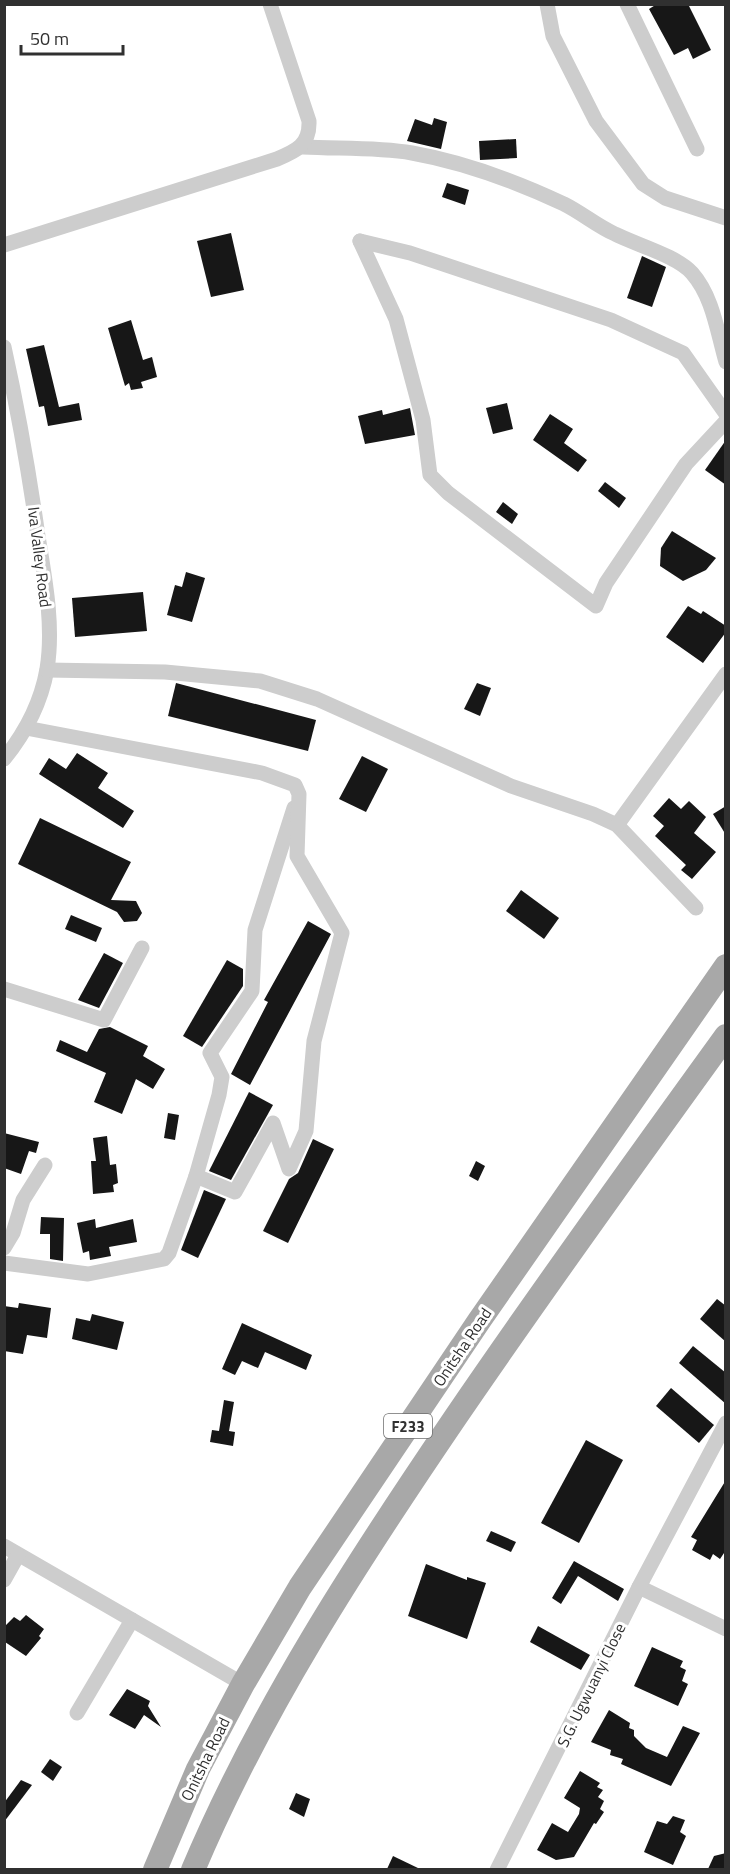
<svg xmlns="http://www.w3.org/2000/svg" width="730" height="1874" viewBox="0 0 730 1874" font-family="'Titillium Web',sans-serif">
  <style>
    .building { fill: #171717 }
    .lines { fill: none; stroke-linecap: round; stroke-linejoin: round }
    .street { stroke: #cdcdcd; stroke-width: 15 }
    .primary { stroke: #a8a8a8; stroke-width: 24 }
    .labels { text-anchor: middle; dominant-baseline: central; stroke-width: 6; stroke-linejoin: round; paint-order: stroke }
    .shield { fill: #fff; stroke: #6e6e6e; stroke-width: 1.5 }
    .shield-label { font-size: 15px; font-weight: bold; fill: #303030 }
    .street-label { font-size: 16px; fill: #303030; stroke: #fff }
  </style>
  <rect width="100%" height="100%" fill="#fff"/>
  <g class="building">
    <path d="M657,4h31l23,46 -18,9 -5,-11 -14,7 -25,-46z"/>
    <path d="M434,118l13,4 -6,27 -34,-8 8,-22 17,6z"/>
    <path d="M516,139l1,19 -37,2 -1,-19z"/>
    <path d="M447,183l22,7 -4,15 -23,-8z"/>
    <path d="M231,233l13,57 -33,7 -14,-56z"/>
    <path d="M642,256l24,11 -14,40 -25,-9z"/>
    <path d="M131,320l12,40 9,-3 5,20 -16,5 2,6 -12,2 -2,-7 -4,3 -17,-58z"/>
    <path d="M44,345l15,62 20,-4 3,17 -34,6 -4,-20 -5,1 -13,-58z"/>
    <path d="M507,403l6,26 -20,5 -7,-26z"/>
    <path d="M410,408l5,27 -50,9 -7,-28 24,-6 1,5z"/>
    <path d="M550,414l23,15 -9,14 23,17 -9,12 -45,-32z"/>
    <path d="M726,440v45l-21,-15z"/>
    <path d="M605,482l21,16 -7,10 -21,-17z"/>
    <path d="M503,502l15,12 -6,10 -16,-12z"/>
    <path d="M672,531l44,27 -10,12 -23,11 -23,-15 1,-18z"/>
    <path d="M186,572l19,6 -13,44 -25,-7 8,-30 7,2z"/>
    <path d="M143,592l4,39 -72,6 -3,-39z"/>
    <path d="M688,606l13,8 2,-3 23,15v6l-23,31 -37,-26z"/>
    <path d="M176,683l140,37 -8,31 -140,-35z"/>
    <path d="M477,683l14,5 -11,28 -16,-7z"/>
    <path d="M77,753l31,20 -10,15 36,23 -11,17 -84,-54 10,-16 17,11z"/>
    <path d="M362,756l26,13 -22,43 -27,-13z"/>
    <path d="M669,798l12,11 8,-8 17,16 -12,16 22,19 -24,27 -11,-9 5,-5 -31,-29 9,-10 -11,-10z"/>
    <path d="M726,806v29l-13,-21z"/>
    <path d="M40,818l91,44 -20,38 25,1 6,12 -5,8 -13,1 -7,-10 -99,-48z"/>
    <path d="M521,890l38,28 -15,21 -38,-28z"/>
    <path d="M71,915l31,13 -6,14 -31,-13z"/>
    <path d="M308,921l23,13 -81,151 -19,-11 37,-72 -4,-2z"/>
    <path d="M104,953l19,10 -24,45 -21,-8z"/>
    <path d="M227,960l16,9v17l-41,61 -19,-11z"/>
    <path d="M110,1027l38,19 -5,10 22,13 -12,20 -17,-10 -14,35 -28,-12 12,-29 -50,-22 4,-11 27,12 12,-23z"/>
    <path d="M249,1092l24,13 -42,75 -22,-9z"/>
    <path d="M168,1113l11,2 -4,25 -11,-2z"/>
    <path d="M4,1133l35,9 -3,11 -7,-2 -8,23 -17,-6z"/>
    <path d="M107,1136l3,29 6,-1 2,19 -5,2 1,7 -21,2 -2,-33h5l-3,-23z"/>
    <path d="M313,1139l21,10 -46,94 -25,-12 26,-52 9,-6z"/>
    <path d="M476,1161l9,5 -7,15 -9,-5z"/>
    <path d="M204,1190l22,9 -28,59 -17,-8z"/>
    <path d="M41,1217l23,1 -1,43 -13,-2v-25h-10z"/>
    <path d="M95,1219l1,9 37,-9 4,23 -28,5 2,9 -21,4 -1,-9 -6,2 -6,-30z"/>
    <path d="M717,1299l9,7v36l-26,-23z"/>
    <path d="M19,1303l32,5 -4,30 -20,-3 -4,19 -19,-3v-45l14,2z"/>
    <path d="M92,1314l32,8 -7,28 -45,-11 4,-21 14,3z"/>
    <path d="M242,1323l70,32 -6,15 -41,-18 -7,16 -16,-7 -7,14 -13,-6z"/>
    <path d="M693,1346l33,27v31l-47,-41z"/>
    <path d="M671,1388l43,37 -15,18 -43,-37z"/>
    <path d="M224,1400l10,2 -5,29 6,1 -2,14 -23,-4 2,-12 7,1z"/>
    <path d="M586,1440l37,20 -44,83 -38,-20z"/>
    <path d="M726,1480v70l-6,9 -7,-5 -3,6 -18,-10 5,-10 -6,-3z"/>
    <path d="M491,1531l25,11 -5,10 -25,-11z"/>
    <path d="M574,1561l50,28 -6,12 -40,-25 -17,28 -9,-6z"/>
    <path d="M426,1564l41,16v-3l19,6 -19,56 -59,-23z"/>
    <path d="M26,1615l18,14 -5,7 2,2 -15,18 -21,-14v-16l9,-9 6,4z"/>
    <path d="M538,1626l52,29 -9,15 -51,-28z"/>
    <path d="M652,1647l31,14 -3,6 6,3 -4,11 6,3 -10,22 -44,-20z"/>
    <path d="M127,1689l23,12 -2,5 13,21 -17,-12 -9,14 -26,-14z"/>
    <path d="M609,1710l21,13 -1,5 5,2v6l12,12 21,9 16,-31 17,7 -29,53 -50,-22 2,-5 -13,-4 1,-5 -20,-8z"/>
    <path d="M50,1759l12,8 -9,14 -12,-9z"/>
    <path d="M580,1771l20,12 -3,4 6,3 -5,7 6,4 -4,8 4,3 -8,12 -2,-1 -20,34 -18,3 -19,-10 15,-27 16,9 11,-18 1,-6 -16,-10z"/>
    <path d="M21,1780l11,5 -28,37v-19z"/>
    <path d="M296,1793l14,6 -6,18 -15,-8z"/>
    <path d="M673,1816l12,4 -5,12 6,4 -13,29 -29,-13 13,-31 10,3z"/>
    <path d="M726,1853v16h-18l6,-13z"/>
    <path d="M393,1856l27,13h-33z"/>
  </g>
  <g class="lines">
    <g class="street">
      <path d="M547,4l6,32 43,85 47,63 22,14 61,20"/>
      <path d="M627,4l70,145"/>
      <path d="M303,147c36,2 73,0 109,6 51,9 105,29 152,51 18,9 33,22 51,30 22,11 62,22 77,39 21,24 25,58 34,89"/>
      <path d="M360,241l36,78 27,101 7,55 18,18 148,113 10,-23 80,-119 40,-43"/>
      <path d="M360,241l50,12 201,67 72,33 43,61"/>
      <path d="M4,245l273,-86c19,-8 33,-14 32,-38l-39,-117"/>
      <path d="M4,347c14,63 25,126 34,189 7,43 16,90 9,133 -6,34 -21,63 -43,90"/>
      <path d="M47,670l118,2 95,9 57,18 194,87 82,28 24,11 79,83"/>
      <path d="M617,825l109,-151"/>
      <path d="M4,989l100,31 38,-72"/>
      <path d="M196,1176l23,-81 3,-18 -12,-24 42,-62 3,-61 39,-122"/>
      <path d="M4,1248l9,-15 10,-33 22,-35"/>
      <path d="M4,1263l84,11 76,-15 5,-6 27,-77 39,16 38,-69 16,46 17,-38 8,-90 28,-108 -45,-77 2,-62 -4,-9 -33,-12 -236,-45"/>
      <path d="M4,1546l239,138"/>
      <path d="M4,1580l14,-25"/>
      <path d="M639,1587l87,42"/>
      <path d="M77,1713l55,-93"/>
      <path d="M497,1870l142,-283 87,-164"/>
    </g>
    <g class="primary">
      <path d="M155,1870l43,-101 45,-85 57,-97 179,-266 247,-355"/>
      <path d="M193,1870c68,-161 164,-308 262,-452 88,-129 179,-255 271,-382"/>
    </g>
  </g>
  <g class="labels">
    <rect class="shield" x="384" y="1414" width="48" height="24" rx="4.5"/>
    <g class="shield-label">
      <text x="408" y="1426">F233</text>
    </g>
    <g class="street-label">
      <text transform="translate(40 557) rotate(83)">Iva Valley Road</text>
      <text transform="translate(462 1347) rotate(-56)">Onitsha Road</text>
      <text transform="translate(591 1685) rotate(-64)">S.G. Ugwuanyi Close</text>
      <text transform="translate(205 1759) rotate(-64)">Onitsha Road</text>
    </g>
  </g>
  <rect width="730" height="1874" fill="none" stroke="#303030" stroke-width="12"/>
  <path d="M21 45v9h102v-9" fill="none" stroke="#303030" stroke-width="3"/>
  <text x="30" y="45" font-size="18" fill="#303030" stroke="#ffffff" stroke-width="4.5" paint-order="stroke">50 m</text>
</svg>
